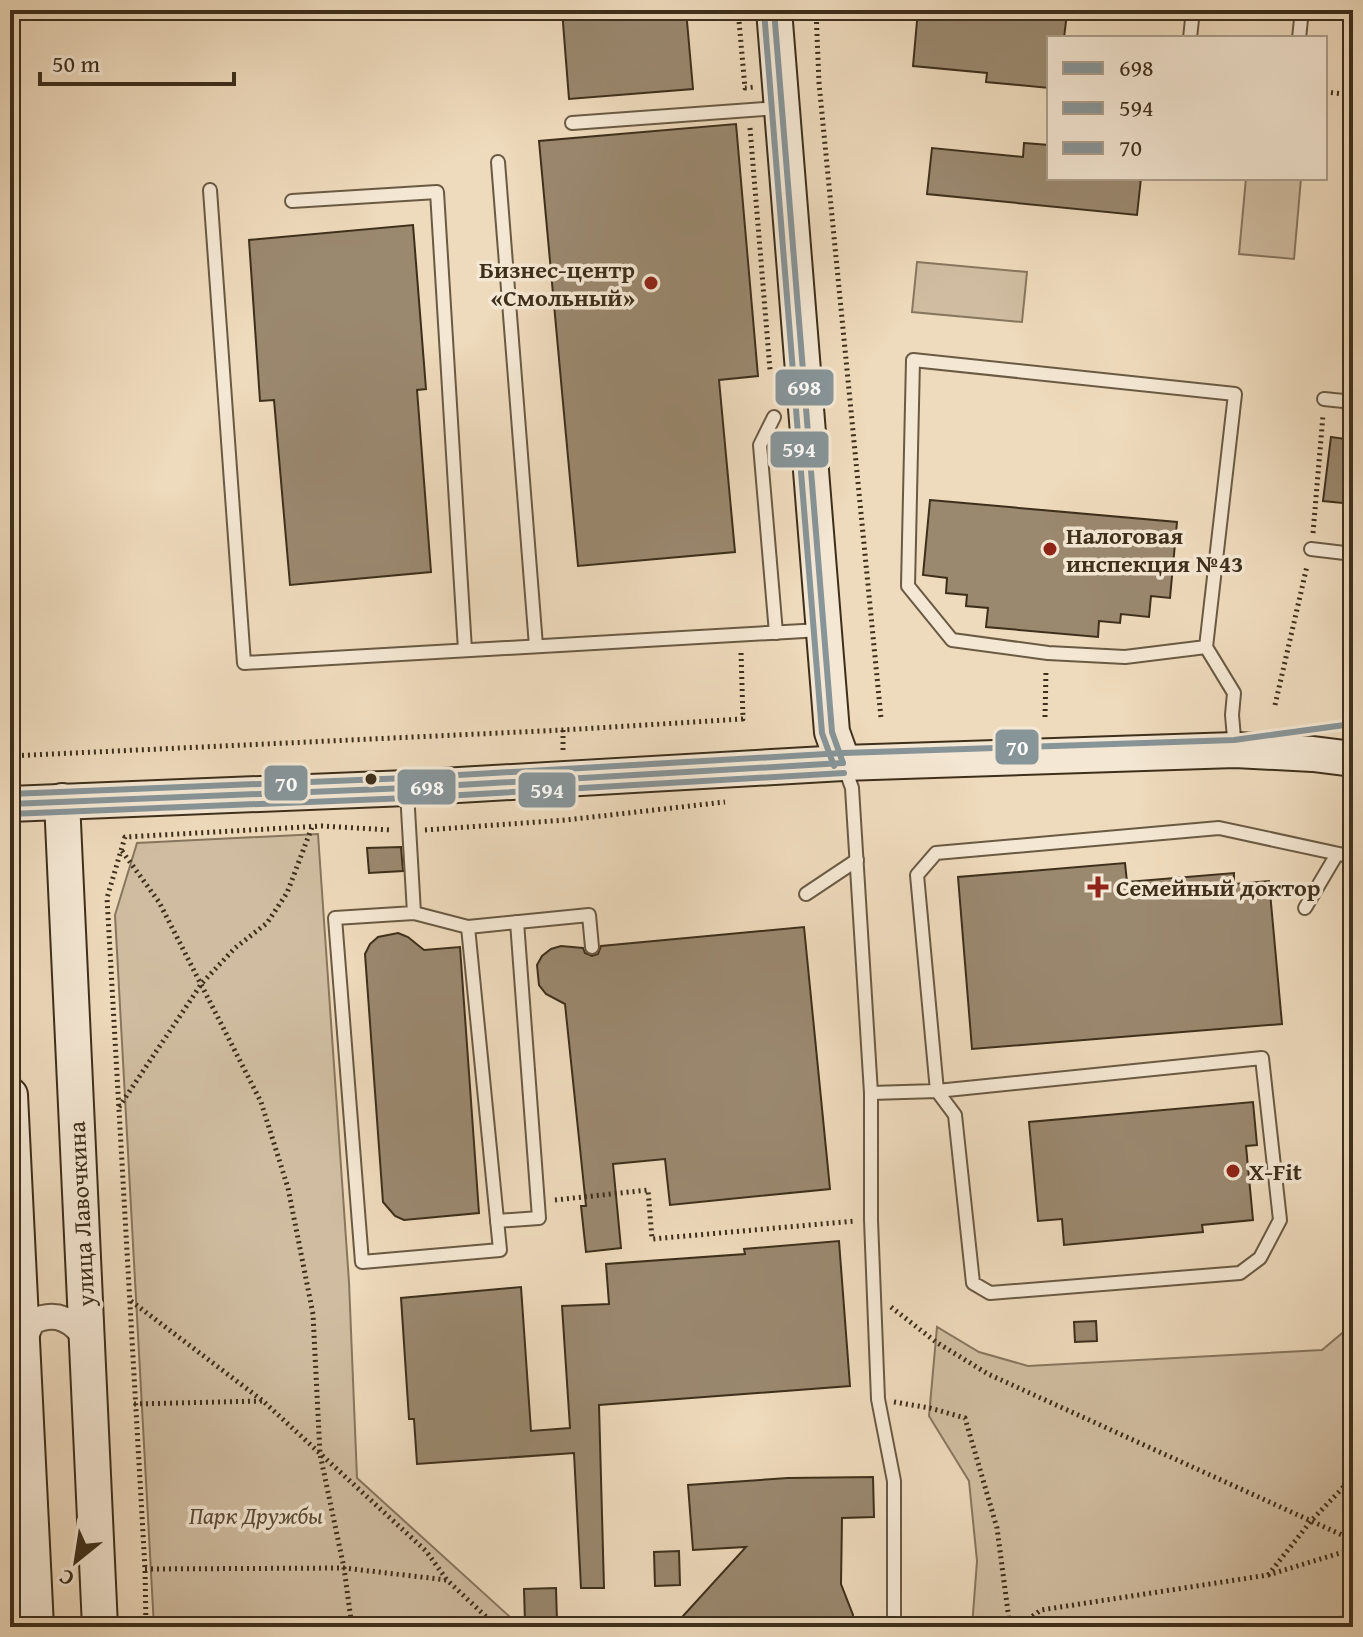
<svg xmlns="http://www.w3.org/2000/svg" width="1363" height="1637" viewBox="0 0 1363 1637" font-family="'Gentium Book Plus',serif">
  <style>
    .green { fill: #d0bda1; stroke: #87765e; stroke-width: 2 }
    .building { fill: #9a886f; stroke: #3e2f1b; stroke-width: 2 }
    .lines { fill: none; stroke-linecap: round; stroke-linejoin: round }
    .lane-casing { stroke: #6a5a43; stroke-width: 16 }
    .street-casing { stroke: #6a5a43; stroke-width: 28 }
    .secondary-casing { stroke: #3e2f1b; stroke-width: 38 }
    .path { stroke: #3e2f1b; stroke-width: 5; stroke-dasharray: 2 4; stroke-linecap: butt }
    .lane { stroke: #f4e7d3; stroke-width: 12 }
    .street { stroke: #f4e7d3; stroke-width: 24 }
    .secondary { stroke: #f4e7d3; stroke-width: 34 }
    .bus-1-casing { stroke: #f4e7d3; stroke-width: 12 }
    .bus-2-casing { stroke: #f4e7d3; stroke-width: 12 }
    .bus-3-casing { stroke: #f4e7d3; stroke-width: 12 }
    .bus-1 { stroke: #879498; stroke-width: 6 }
    .bus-2 { stroke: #879498; stroke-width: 6 }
    .bus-3 { stroke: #879498; stroke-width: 6 }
    .poi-dot { fill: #8f2418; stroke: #f4e7d3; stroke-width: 3 }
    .bus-dot { fill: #3e2f1b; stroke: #f4e7d3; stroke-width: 3 }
    .labels { text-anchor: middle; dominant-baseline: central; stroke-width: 7; stroke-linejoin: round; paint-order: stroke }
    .poi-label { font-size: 24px; font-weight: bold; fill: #3e2f1b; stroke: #f4e7d3; text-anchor: start }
    .street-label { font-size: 24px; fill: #3e2f1b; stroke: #f4e7d3 }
    .park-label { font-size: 24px; font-style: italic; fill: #5b4b36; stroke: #f4e7d3 }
    .line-badge { stroke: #f4e7d3; stroke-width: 3 }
    .badge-label { font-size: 22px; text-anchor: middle; font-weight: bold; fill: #fff }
  </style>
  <rect width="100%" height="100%" fill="#eedabc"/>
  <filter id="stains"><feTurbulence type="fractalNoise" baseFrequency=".0025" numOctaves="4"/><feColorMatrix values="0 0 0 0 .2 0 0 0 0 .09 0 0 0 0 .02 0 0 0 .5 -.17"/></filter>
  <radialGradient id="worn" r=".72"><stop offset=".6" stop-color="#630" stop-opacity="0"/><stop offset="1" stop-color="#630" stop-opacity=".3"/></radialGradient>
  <g class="green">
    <path d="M1246,178h55l-7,81 -55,-5z"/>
    <path d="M917,262l110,10 -5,50 -110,-10z"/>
    <path d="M318,834l31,448 8,196 164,149h-367l-39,-712 22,-72z"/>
    <path d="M1353,1324v303h-381l5,-66 -8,-80 -40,-65 8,-89 42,25 49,14 294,-16z"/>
  </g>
  <g class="building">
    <path d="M562,10h124l7,79 -124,10z"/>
    <path d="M918,10l111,9 1,-9 37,3 -3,25h-15v50l-63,-6 1,-9 -74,-7z"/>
    <path d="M736,124l22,252 -39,4 16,172 -157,14 -39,-425z"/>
    <path d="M1024,143l25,2v33h92l-4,37 -210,-21 5,-46 91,9z"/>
    <path d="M413,225l13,164 -9,1 14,182 -141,13 -16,-185 -14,1 -11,-161z"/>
    <path d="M1331,437l22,3v64l-30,-3z"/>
    <path d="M930,500l247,22 -7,76 -19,-2 -2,21 -28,-3 -1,9 -21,-2 -1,16 -112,-10 2,-19 -22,-2 1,-11 -21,-2 1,-15 -24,-3z"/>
    <path d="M401,847l2,24 -34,2 -2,-25z"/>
    <path d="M1125,863l2,19 107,-9v11l35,-3 13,143 -310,25 -14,-172z"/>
    <path d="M804,927l26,262 -160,16 -5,-46 -52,5 8,84 -35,4 -5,-46h5l-21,-202 -19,-10 -7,-9 -2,-20 5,-9 9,-7 10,-3 22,2 2,5 7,3 6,-2 3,-8z"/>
    <path d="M398,933l10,4 16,13 36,-3 19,266 -75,7 -9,-4 -12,-14 -18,-248 5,-10 8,-7z"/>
    <path d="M1253,1102l4,43 -11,1 7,74 -51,5 1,7 -139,13 -2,-26 -24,2 -9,-99z"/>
    <path d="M839,1241l11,145 -251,19 5,183h-23l-7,-135 -157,11 -3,-45h-5l-8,-121 120,-11 10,144 39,-3 -8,-122 47,-2 -3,-40 139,-10 -1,-5z"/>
    <path d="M1096,1321l1,20 -22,1 -1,-20z"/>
    <path d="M873,1477l1,40 -32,1 -1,66 12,31 -1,12h-179l73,-80 -53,3 -5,-65 100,-7z"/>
    <path d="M679,1551l1,34 -25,1 -1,-34z"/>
    <path d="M556,1588l1,34 -32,1 -1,-34z"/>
  </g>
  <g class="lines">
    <defs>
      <g id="lane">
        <path d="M1190,38l3,-28"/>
        <path d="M1299,38l3,-28"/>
        <path d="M572,123l206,-15"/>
        <path d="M498,162l38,484"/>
        <path d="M210,190l34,473 577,-33"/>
        <path d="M292,201l145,-9 28,458"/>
        <path d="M1324,399l29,3"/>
        <path d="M774,417l-14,28 16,188"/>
        <path d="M1311,549l42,5"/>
        <path d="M1206,647l-81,10 -77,-4 -96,-13 -44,-54 5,-226 322,34 -29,253 28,46 -2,22 3,34"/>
        <path d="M844,766l8,22 19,305v127l7,179 16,82v146"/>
        <path d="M407,792l7,121 -79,5 27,344 138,-12 -32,-323 -54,-14"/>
        <path d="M806,894l51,-34"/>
        <path d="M1305,908l32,-54"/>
        <path d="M468,927l121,-12 3,32"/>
        <path d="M1353,993l-3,5 3,33"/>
        <path d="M871,1093l66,-2 325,-33 18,162 -20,38 -20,15 -250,20 -17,-10 -18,-168 -18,-24 -20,-216 19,-22 283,-25 134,29"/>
        <path d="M497,1221l42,-3 -22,-296"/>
      </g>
      <path id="street" d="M23,1343l9,-21c24,-12 42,-2 55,19"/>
      <g id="secondary">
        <path d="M774,10l58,722 11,31"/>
        <path d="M62,801l38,826"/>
        <path d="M10,804l397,-16 436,-25 392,-13 78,4 40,5"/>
        <path d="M10,1095l26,532"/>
      </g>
    </defs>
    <use href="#lane" class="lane-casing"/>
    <use href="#street" class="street-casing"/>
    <use href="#secondary" class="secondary-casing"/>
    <g class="path">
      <path d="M738,10l7,78 9,-1"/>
      <path d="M816,10l3,73 62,635"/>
      <path d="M1048,12v-2"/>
      <path d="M1325,92l28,3"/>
      <path d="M750,128l20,242"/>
      <path d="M1313,533l10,-118"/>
      <path d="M1345,699l8,-13"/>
      <path d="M1275,705l32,-139"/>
      <path d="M1045,717l1,-47"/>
      <path d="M563,730v21"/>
      <path d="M10,756l553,-26 180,-11 -2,-67"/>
      <path d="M425,830l141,-10 159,-18"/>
      <path d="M122,851l37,51 102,200 27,86 25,126 7,140 24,114 8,59"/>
      <path d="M119,1107l83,-124 33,-35 32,-25 20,-30 25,-66"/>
      <path d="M555,1200l93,-10 4,49 203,-18"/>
      <path d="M131,1301l132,100 163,150 21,29"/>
      <path d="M891,1307l45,35 52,32 365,166"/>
      <path d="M894,1402l36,6 35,10 32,110 13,99"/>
      <path d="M134,1404l128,-3"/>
      <path d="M145,1569l199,-1 103,12 50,47"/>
      <path d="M1268,1575l43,-54 42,-44"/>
      <path d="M146,1627l-1,-58 -38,-671 18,-61 197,-11 69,4"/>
      <path d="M1018,1627l23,-17 227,-35 85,-26"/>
      <path d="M1268,1627l85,-10"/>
    </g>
    <use href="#lane" class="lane"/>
    <use href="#street" class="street"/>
    <use href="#secondary" class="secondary"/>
    <defs>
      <g id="bus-1">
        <path d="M774,10l58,722 11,31"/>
        <path d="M10,804l397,-16 436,-25"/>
      </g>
      <g id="bus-2">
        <path d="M764,11l58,722 12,33"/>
        <path d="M10,814l398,-16 436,-25"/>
      </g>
      <path id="bus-3" d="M10,794l397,-16 436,-25 391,-13 118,-16"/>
    </defs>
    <use href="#bus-1" class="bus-1-casing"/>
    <use href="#bus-2" class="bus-2-casing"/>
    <use href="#bus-3" class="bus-3-casing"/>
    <use href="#bus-1" class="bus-1"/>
    <use href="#bus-2" class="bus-2"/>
    <use href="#bus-3" class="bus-3"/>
  </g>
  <g class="poi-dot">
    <circle cx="651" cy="283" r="8"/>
    <circle cx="1050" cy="549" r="8"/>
    <path d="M1094 875h8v8h8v8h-8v8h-8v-8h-8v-8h8z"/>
    <circle cx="1233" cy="1171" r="8"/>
  </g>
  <circle class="bus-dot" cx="371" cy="779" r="7"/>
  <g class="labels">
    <g class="poi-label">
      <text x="635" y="269" text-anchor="end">Бизнес-центр<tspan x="635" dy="28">«Смольный»</tspan></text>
      <text x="1066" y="535">Налоговая<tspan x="1066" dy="28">инспекция №43</tspan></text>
      <text x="1116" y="887">Семейный доктор</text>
      <text x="1249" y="1171">X-Fit</text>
    </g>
    <g class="street-label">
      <text transform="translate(81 1214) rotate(-93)">улица Лавочкина</text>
    </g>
    <g class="park-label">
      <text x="256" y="1515">Парк Дружбы</text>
    </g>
  </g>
  <g class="line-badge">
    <rect x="774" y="368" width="61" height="39" rx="8" fill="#879498"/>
    <rect x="769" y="430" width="61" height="39" rx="8" fill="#879498"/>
    <rect x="994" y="728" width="46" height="38" rx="8" fill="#879498"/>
    <rect x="263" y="764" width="46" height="38" rx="8" fill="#879498"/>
    <rect x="396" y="768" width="61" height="38" rx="8" fill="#879498"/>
    <rect x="517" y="771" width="60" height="38" rx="8" fill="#879498"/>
  </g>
  <g class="badge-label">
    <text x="804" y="395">698</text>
    <text x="799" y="457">594</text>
    <text x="1017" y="755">70</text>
    <text x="286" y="791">70</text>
    <text x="427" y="795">698</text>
    <text x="547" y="798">594</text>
  </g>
  <rect width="1363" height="1637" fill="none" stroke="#eedabc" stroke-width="40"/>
  <rect x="12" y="12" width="1339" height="1613" fill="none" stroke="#3e2f1b" stroke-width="4"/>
  <rect x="20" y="20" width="1323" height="1597" fill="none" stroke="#3e2f1b" stroke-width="2"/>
  <rect x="1047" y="36" width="280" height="144" fill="#f4e7d3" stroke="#ab9d89" stroke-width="2"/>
  <rect x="1063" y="62" width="40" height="12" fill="#879498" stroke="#ab9d89" stroke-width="2"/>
  <text x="1119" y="76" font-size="24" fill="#3e2f1b">698</text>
  <rect x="1063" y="102" width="40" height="12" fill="#879498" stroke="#ab9d89" stroke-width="2"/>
  <text x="1119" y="116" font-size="24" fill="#3e2f1b">594</text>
  <rect x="1063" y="142" width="40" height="12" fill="#879498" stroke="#ab9d89" stroke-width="2"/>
  <text x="1119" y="156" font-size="24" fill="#3e2f1b">70</text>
  <g transform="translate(76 1561) rotate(210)" stroke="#f4e7d3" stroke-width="6" paint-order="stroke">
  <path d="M0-6L14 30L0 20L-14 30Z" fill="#3e2f1b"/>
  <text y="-12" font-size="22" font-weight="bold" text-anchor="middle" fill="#3e2f1b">С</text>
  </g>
  <path d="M40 72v12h194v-12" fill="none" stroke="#3e2f1b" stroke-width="4"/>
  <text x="52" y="72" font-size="24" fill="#3e2f1b" stroke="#f4e7d3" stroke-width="6" paint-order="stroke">50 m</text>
  <rect width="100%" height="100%" filter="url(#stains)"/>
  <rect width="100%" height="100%" fill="url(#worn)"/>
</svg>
